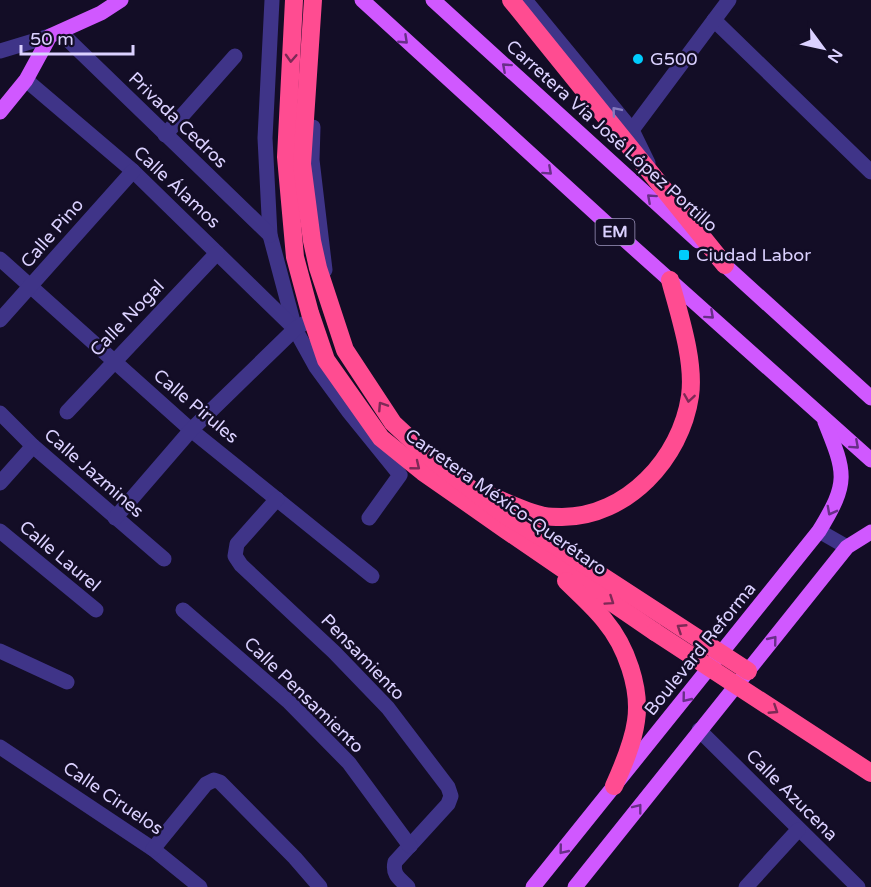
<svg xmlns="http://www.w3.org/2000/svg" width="871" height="887" viewBox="0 0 871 887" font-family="'Varela Round',sans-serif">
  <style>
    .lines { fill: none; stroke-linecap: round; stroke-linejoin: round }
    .minor { stroke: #3f3488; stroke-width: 15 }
    .major { stroke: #d058ff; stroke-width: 15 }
    .highway { stroke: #ff4c91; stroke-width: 18 }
    .highway-bridge { stroke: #ff4c91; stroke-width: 18 }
    .oneway { stroke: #682f88 }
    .oneway2 { stroke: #7d2956 }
    .oneway3 { stroke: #857bbe }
    .poi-dot { fill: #00ccfc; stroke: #130d26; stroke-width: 2 }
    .labels { text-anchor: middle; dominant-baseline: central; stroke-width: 5; stroke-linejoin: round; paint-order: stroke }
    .shield { fill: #130d26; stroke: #9f96be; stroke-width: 1.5 }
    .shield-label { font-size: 16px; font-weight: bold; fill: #dbd1ff }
    .poi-label { font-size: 18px; fill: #dbd1ff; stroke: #130d26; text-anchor: start }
    .street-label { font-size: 18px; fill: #dbd1ff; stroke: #130d26 }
  </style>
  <rect width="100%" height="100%" fill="#130d26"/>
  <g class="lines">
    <g class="minor">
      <path d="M272,0l-7,138 5,97 25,94 21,38 33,45 51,63 -31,43"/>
      <path d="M525,0l107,130 16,33"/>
      <path d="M714,20l157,152"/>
      <path d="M60,32l210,203"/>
      <path d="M0,51l50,-15"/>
      <path d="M26,80l107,91 162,158"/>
      <path d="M313,127l-1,33 13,110"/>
      <path d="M632,130l97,-130"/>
      <path d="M165,135l70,-79"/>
      <path d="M0,259l191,171 181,146"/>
      <path d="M0,320l133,-149"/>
      <path d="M67,412l150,-159"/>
      <path d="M0,413l33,33 131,113"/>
      <path d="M0,483l33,-37"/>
      <path d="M277,499l-40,45 -2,12 6,9 93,87 54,56 60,79 3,9 -3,8 -53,58c-3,13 5,17 13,25"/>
      <path d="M115,518l76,-88 104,-101 8,-5"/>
      <path d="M0,531l96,79"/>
      <path d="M819,531l28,16"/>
      <path d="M183,610l105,91 61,62 61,83"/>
      <path d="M0,651l67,31"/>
      <path d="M699,730l159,157"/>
      <path d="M0,747l153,102 47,38"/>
      <path d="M153,849l53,-65 8,-4 6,2 75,76 25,29"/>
      <path d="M746,887l52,-57"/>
    </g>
    <g class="major">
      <path d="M362,0l254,232 255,228"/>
      <path d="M433,0l265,241"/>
      <path d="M0,112l26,-32 24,-44 51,-23 20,-13"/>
      <path d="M718,259l153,139"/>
      <path d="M533,887l286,-356c30,-49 27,-57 6,-109"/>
      <path d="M575,887l272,-340 24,-15"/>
    </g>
    <g class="highway">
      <path d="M294,0l-8,157 9,100 15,56 16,47 55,78 42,34 83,58 149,102"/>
      <path d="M313,0l-11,164 10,77 6,27 27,82 48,73 41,38 71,54 51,31 192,125"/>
      <path d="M511,0l214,265"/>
      <path d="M488,495c18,7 37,17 56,21 6,1 12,1 18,1 65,0 119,-59 128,-121 5,-35 -11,-82 -20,-116"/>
      <path d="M566,581c13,13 28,26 39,40 21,25 36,67 31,100 -3,22 -13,45 -22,65"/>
    </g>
    <path class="highway-bridge" d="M655,632l216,141"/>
  </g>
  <defs><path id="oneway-chevron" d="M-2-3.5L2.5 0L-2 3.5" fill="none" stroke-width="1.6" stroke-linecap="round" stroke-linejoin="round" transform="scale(1.5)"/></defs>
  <g class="oneway">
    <use href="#oneway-chevron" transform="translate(404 40) rotate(43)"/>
    <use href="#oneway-chevron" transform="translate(506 67) rotate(-138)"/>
    <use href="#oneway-chevron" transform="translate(548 171) rotate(42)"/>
    <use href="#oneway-chevron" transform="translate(651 198) rotate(-138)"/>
    <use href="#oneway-chevron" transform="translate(710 315) rotate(42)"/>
    <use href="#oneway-chevron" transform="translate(855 445) rotate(42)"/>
    <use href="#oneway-chevron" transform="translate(831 511) rotate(118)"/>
    <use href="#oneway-chevron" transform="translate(773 640) rotate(-51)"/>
    <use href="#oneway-chevron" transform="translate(686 698) rotate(129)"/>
    <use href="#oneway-chevron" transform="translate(638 808) rotate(-52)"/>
    <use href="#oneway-chevron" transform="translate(563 850) rotate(129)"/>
  </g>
  <g class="oneway2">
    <use href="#oneway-chevron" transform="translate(291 58) rotate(93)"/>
    <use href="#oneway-chevron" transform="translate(689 398) rotate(99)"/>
    <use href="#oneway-chevron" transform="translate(382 406) rotate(-123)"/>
    <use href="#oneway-chevron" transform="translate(416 466) rotate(39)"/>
    <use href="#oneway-chevron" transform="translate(610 601) rotate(34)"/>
    <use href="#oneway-chevron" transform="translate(681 628) rotate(-147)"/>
    <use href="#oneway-chevron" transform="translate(774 710) rotate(33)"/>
  </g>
  <use class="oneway3" href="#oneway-chevron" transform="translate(616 111) rotate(-130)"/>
  <g class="poi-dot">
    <circle cx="638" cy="59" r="6"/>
    <rect x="678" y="249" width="12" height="12" rx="3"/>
  </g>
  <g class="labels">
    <rect class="shield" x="595.5" y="219" width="39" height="26" rx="4.5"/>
    <g class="shield-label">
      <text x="615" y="232">EM</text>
    </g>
    <g class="poi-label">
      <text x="650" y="59">G500</text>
      <text x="696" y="255">Ciudad Labor</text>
    </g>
    <g class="street-label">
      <text transform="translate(178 120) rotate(44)">Privada Cedros</text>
      <text transform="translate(612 136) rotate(42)">Carretera Vía José López Portillo</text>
      <text transform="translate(177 187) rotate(43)">Calle Álamos</text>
      <text transform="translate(52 233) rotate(-49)">Calle Pino</text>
      <text transform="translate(127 318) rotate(-46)">Calle Nogal</text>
      <text transform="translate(196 406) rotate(40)">Calle Pirules</text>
      <text transform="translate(94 473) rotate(41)">Calle Jazmines</text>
      <text transform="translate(506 502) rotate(35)">Carretera México-Querétaro</text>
      <text transform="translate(60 556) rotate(40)">Calle Laurel</text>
      <text transform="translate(700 649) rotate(-51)">Boulevard Reforma</text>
      <text transform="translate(363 657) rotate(46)">Pensamiento</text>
      <text transform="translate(304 695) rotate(44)">Calle Pensamiento</text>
      <text transform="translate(792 795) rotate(45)">Calle Azucena</text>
      <text transform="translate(113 798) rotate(34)">Calle Ciruelos</text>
    </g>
  </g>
  <g transform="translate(823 48) rotate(123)" stroke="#130d26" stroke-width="4.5" paint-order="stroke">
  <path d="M0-4.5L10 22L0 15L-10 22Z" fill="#dbd1ff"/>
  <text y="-9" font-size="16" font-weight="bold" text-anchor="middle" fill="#dbd1ff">N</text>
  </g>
  <path d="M21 45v9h112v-9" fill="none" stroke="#dbd1ff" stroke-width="3"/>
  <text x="30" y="45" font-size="18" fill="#dbd1ff" stroke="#130d26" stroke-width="4.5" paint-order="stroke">50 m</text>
</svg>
